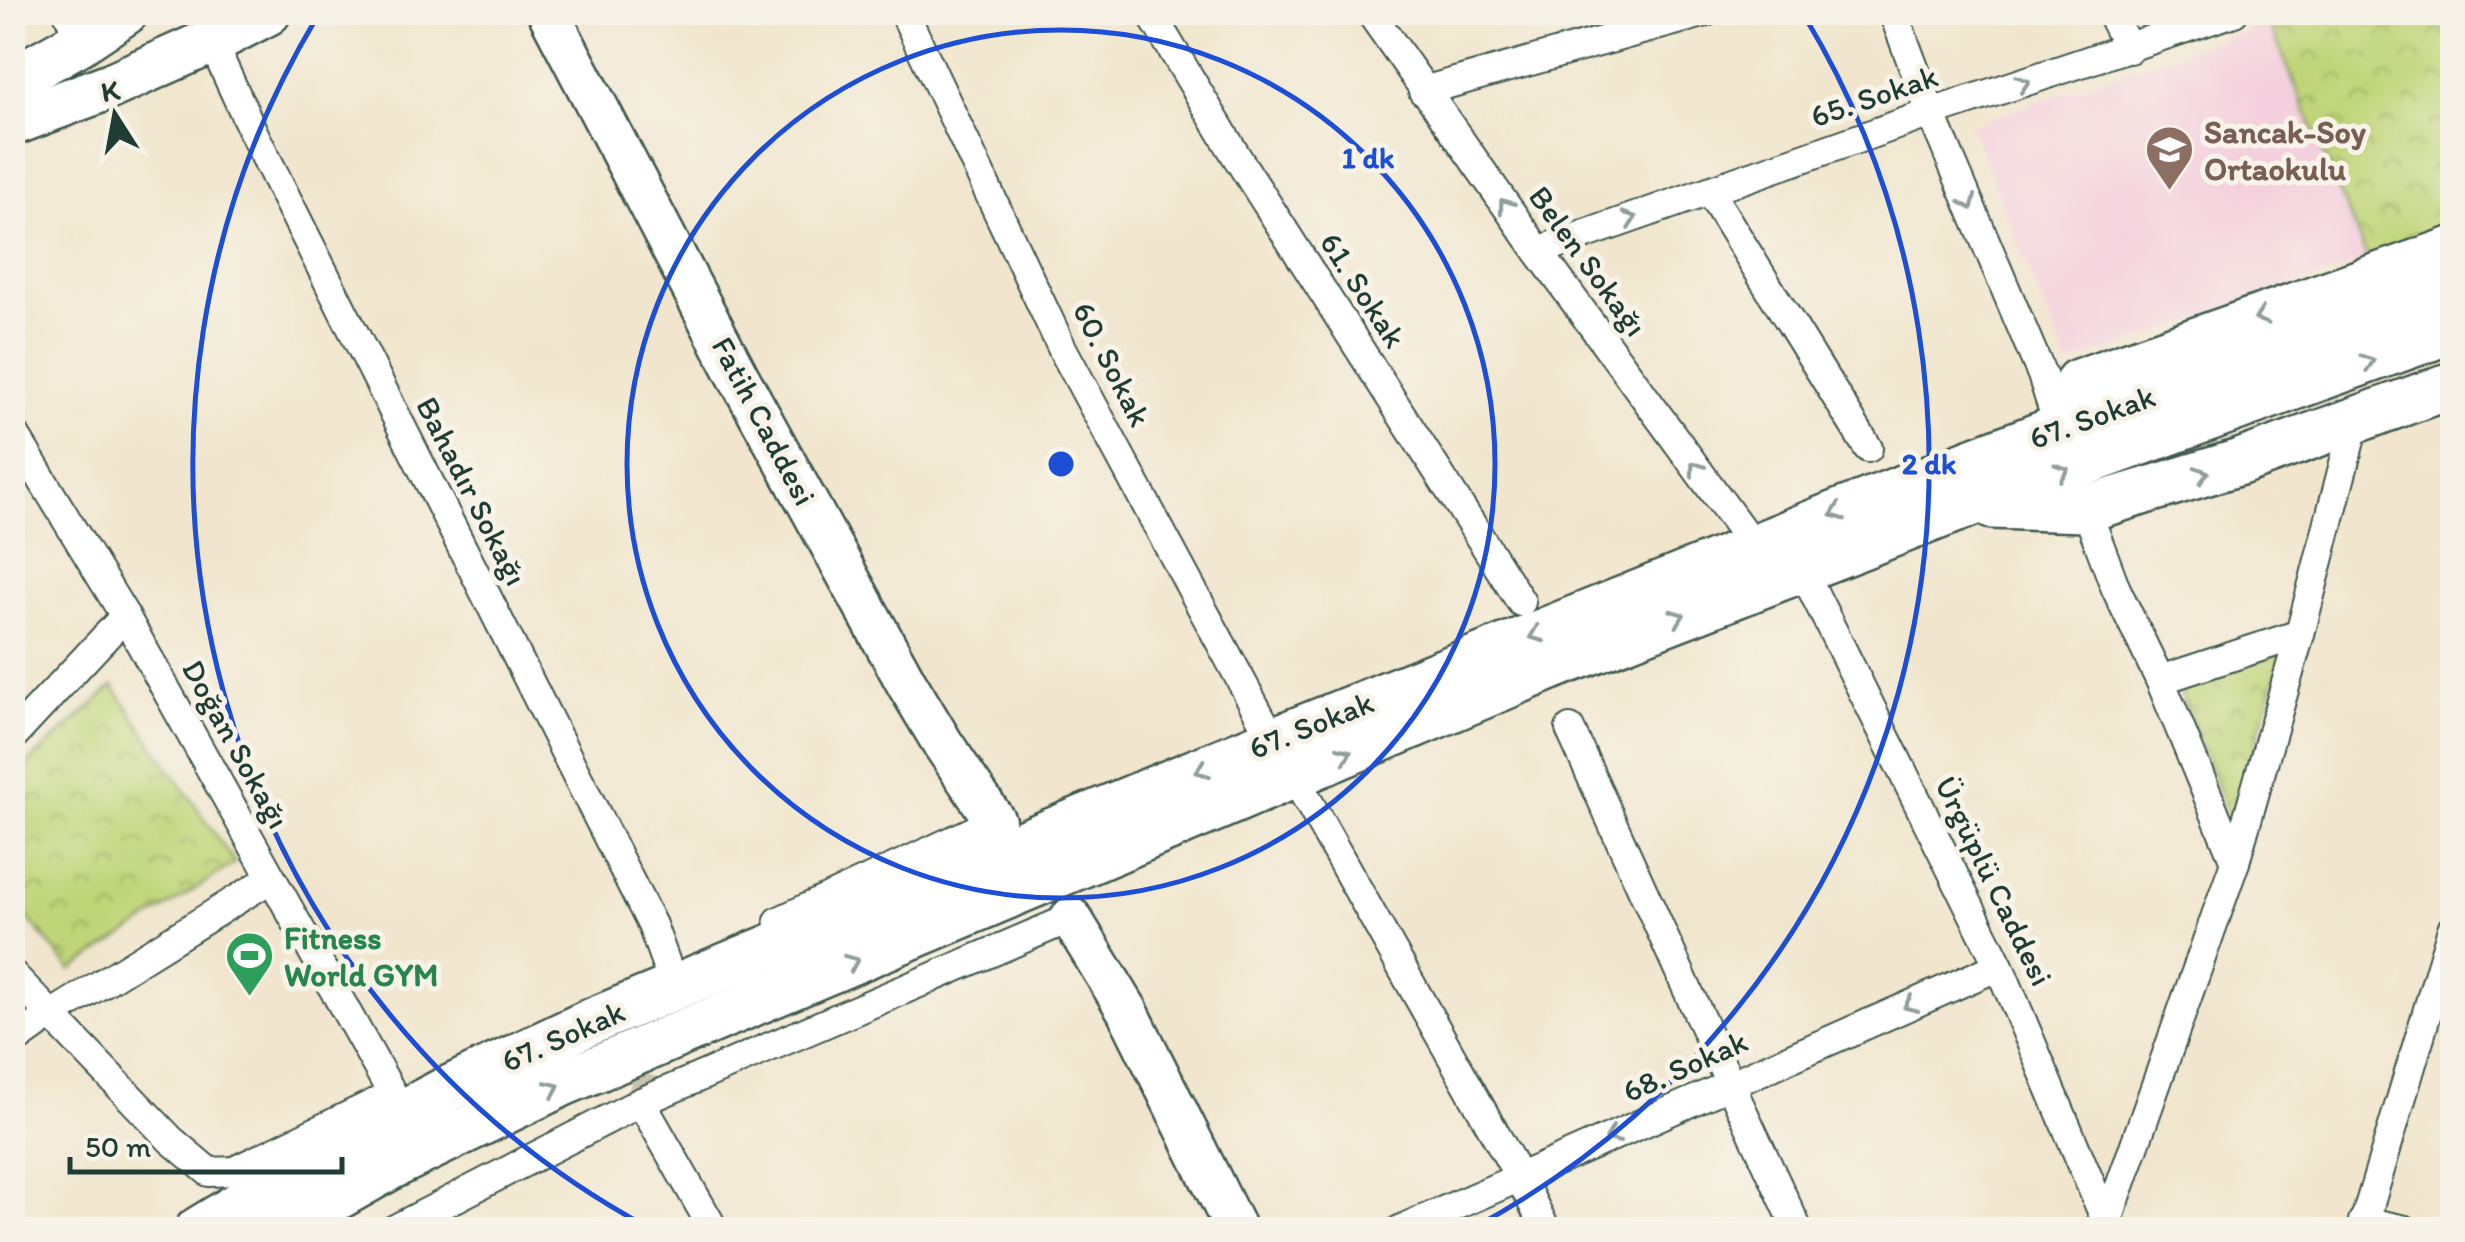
<svg xmlns="http://www.w3.org/2000/svg" width="2465" height="1242" viewBox="0 0 2465 1242" font-family="Itim,sans-serif">
  <style>
    .built { fill: #f4cfdd }
    .park { fill: url(#park-crowns); stroke: #708956; stroke-width: 2.5 }
    .lines { fill: none; stroke-linecap: round; stroke-linejoin: round }
    .street-tunnel { stroke: #c7c4ae; stroke-width: 28; stroke-dasharray: 28 14; stroke-linecap: butt }
    .street-casing { stroke: #3e564b; stroke-width: 32 }
    .secondary-casing { stroke: #3e564b; stroke-width: 45 }
    .primary-casing { stroke: #3e564b; stroke-width: 50 }
    .street { stroke: #fff; stroke-width: 28 }
    .secondary { stroke: #fff; stroke-width: 40 }
    .primary { stroke: #fff; stroke-width: 45 }
    .oneway { stroke: #8f9e9a }
    .ring { fill: none; stroke: #1d4ed8; stroke-width: 5 }
    .labels { text-anchor: middle; dominant-baseline: central; stroke-width: 10; stroke-linejoin: round; paint-order: stroke }
    .street-label { font-size: 32px; fill: #1f3d34; stroke: #f7f3e8 }
    .education-label { font-size: 32px; font-weight: bold; fill: #785e54; stroke: #f7f3e8; text-anchor: start }
    .leisure-label { font-size: 32px; font-weight: bold; fill: #27864d; stroke: #f7f3e8; text-anchor: start }
    .centre { fill: #1d4ed8; stroke: #f7f3e8; stroke-width: 5 }
    .ring-label { font-size: 30px; text-anchor: middle; font-weight: bold; fill: #1d4ed8; stroke: #f7f3e8; stroke-width: 10; stroke-linejoin: round; paint-order: stroke }
  </style>
  <defs>
    <pattern id="park-crowns" width="20" height="18" patternUnits="userSpaceOnUse" patternTransform="scale(2.5)"><rect width="20" height="18" fill="#c0d578"/><path d="M2 6a3 3 0 1 1 6 0M12 15a3 3 0 1 1 6 0" fill="none" stroke="#9bae63"/></pattern>
  </defs>
  <rect width="100%" height="100%" fill="#f7f3e8"/>
  <filter id="ink" filterUnits="userSpaceOnUse"><feTurbulence type="fractalNoise" baseFrequency=".01" numOctaves="2"/><feDisplacementMap in="SourceGraphic" scale="20" xChannelSelector="R" yChannelSelector="G"/><feConvolveMatrix kernelMatrix="1 2 1 2 8 2 1 2 1" color-interpolation-filters="sRGB"/></filter>
  <filter id="wash" filterUnits="userSpaceOnUse"><feTurbulence type="fractalNoise" baseFrequency=".0048" numOctaves="4" result="noise"/><feDisplacementMap in="SourceGraphic" scale="40" xChannelSelector="R" yChannelSelector="G"/><feGaussianBlur stdDeviation="2.25" result="paint"/><feColorMatrix in="noise" values="0 0 0 0 0 0 0 0 0 0 0 0 0 0 0 0 0 1.4 0 .05"/><feComposite in="paint" operator="in"/></filter>
  <g filter="url(#wash)">
    <rect width="100%" height="100%" fill="#f1e6cd"/>
    <path class="built" d="M2269,22l99,238 -300,105 -98,-240z"/>
    <g class="park">
      <path d="M2299,13h153v216l-84,31 -99,-238z"/>
      <path d="M2283,653l-52,171 -53,-138z"/>
      <path d="M113,686l122,177 -164,107 -58,-70v-123z"/>
    </g>
  </g>
  <g filter="url(#ink)">
    <g class="lines">
      <path class="street-tunnel" d="M641,1102l14,-65"/>
      <defs>
        <g id="street">
          <path d="M68,12l12,30"/>
          <path d="M904,12l158,336 211,392"/>
          <path d="M1150,12l85,142 286,448"/>
          <path d="M1370,12l168,239 216,296"/>
          <path d="M1893,12l38,101 111,262 17,53"/>
          <path d="M2110,12l19,37"/>
          <path d="M216,39l6,25 33,72 397,789 17,47"/>
          <path d="M1423,91l283,-79"/>
          <path d="M1709,191l159,257"/>
          <path d="M1538,251l393,-138 303,-101"/>
          <path d="M12,430l113,186 268,479"/>
          <path d="M2086,509l30,80 44,91 75,182"/>
          <path d="M1802,569l197,397 110,262"/>
          <path d="M2160,680l140,-46"/>
          <path d="M1570,729l160,355 68,146"/>
          <path d="M12,737l113,-121"/>
          <path d="M1294,776l226,402 26,52"/>
          <path d="M779,921l216,-100"/>
          <path d="M12,974l159,166 38,32 25,-1 141,-68"/>
          <path d="M12,1043l39,-28 219,-136"/>
          <path d="M641,1102l73,128"/>
          <path d="M2363,1221l42,9"/>
          <path d="M2107,1223l128,-361 65,-228 55,-213"/>
          <path d="M393,1230l248,-128 430,-184"/>
          <path d="M1400,1230l599,-264"/>
          <path d="M2362,1230l90,-301"/>
        </g>
        <g id="secondary">
          <path d="M548,12l190,364 169,308 36,60 52,77"/>
          <path d="M1071,918l56,92 109,220"/>
        </g>
        <g id="primary">
          <path d="M12,80l68,-38 45,-30"/>
          <path d="M12,123l98,-37 106,-47 52,-27"/>
          <path d="M2059,428l19,-46 374,-132"/>
          <path d="M1992,506l94,3 154,-47 212,-77"/>
          <path d="M198,1230l115,-70 135,-71 142,-67 683,-282 565,-227 221,-85 393,-141"/>
          <path d="M279,1230l113,-64 171,-83 993,-418 414,-161 482,-174"/>
        </g>
      </defs>
      <use href="#street" class="street-casing"/>
      <use href="#secondary" class="secondary-casing"/>
      <use href="#primary" class="primary-casing"/>
      <use href="#street" class="street"/>
      <use href="#secondary" class="secondary"/>
      <use href="#primary" class="primary"/>
    </g>
    <defs><path id="oneway-chevron" d="M-2-3.5L2.5 0L-2 3.5" fill="none" stroke-width="1.6" stroke-linecap="round" stroke-linejoin="round" transform="scale(2.5)"/></defs>
    <g class="oneway">
      <use href="#oneway-chevron" transform="translate(2023 83) rotate(-18)"/>
      <use href="#oneway-chevron" transform="translate(1969 203) rotate(67)"/>
      <use href="#oneway-chevron" transform="translate(1505 205) rotate(-126)"/>
      <use href="#oneway-chevron" transform="translate(1630 219) rotate(-19)"/>
      <use href="#oneway-chevron" transform="translate(2261 317) rotate(161)"/>
      <use href="#oneway-chevron" transform="translate(2368 362) rotate(-20)"/>
      <use href="#oneway-chevron" transform="translate(1696 468) rotate(-126)"/>
      <use href="#oneway-chevron" transform="translate(2062 471) rotate(-20)"/>
      <use href="#oneway-chevron" transform="translate(2202 474) rotate(-17)"/>
      <use href="#oneway-chevron" transform="translate(1837 513) rotate(159)"/>
      <use href="#oneway-chevron" transform="translate(1678 617) rotate(-21)"/>
      <use href="#oneway-chevron" transform="translate(1536 635) rotate(158)"/>
      <use href="#oneway-chevron" transform="translate(1345 754) rotate(-23)"/>
      <use href="#oneway-chevron" transform="translate(1202 770) rotate(158)"/>
      <use href="#oneway-chevron" transform="translate(852 962) rotate(-23)"/>
      <use href="#oneway-chevron" transform="translate(1910 1005) rotate(156)"/>
      <use href="#oneway-chevron" transform="translate(553 1088) rotate(-25)"/>
      <use href="#oneway-chevron" transform="translate(1612 1136) rotate(156)"/>
    </g>
  </g>
  <g class="ring">
    <circle cx="1061" cy="464" r="434"/>
    <path d="M647 1227A868 868 0 0 1 317 17M1805 17A868 868 0 0 1 1475 1227"/>
  </g>
  <defs>
    <symbol id="school-pin" viewBox="-11 -11 22 30"><path d="M0 17L-7.5 6A9.5 9.5 0 1 1 7.5 6Z" fill="#8d6e63" stroke="#f7f3e8"/><path d="M0-5L7-2L0 1L-7-2ZM-4 1L0 2.5L4 1V4Q0 6-4 4Z" fill="#fff"/></symbol>
    <symbol id="stadium-pin" viewBox="-11 -11 22 30"><path d="M0 17L-7.5 6A9.5 9.5 0 1 1 7.5 6Z" fill="#2e9e5b" stroke="#f7f3e8"/><path d="M0-5a6.5 5 0 1 0 0 10a6.5 5 0 1 0 0-10ZM-3.5-1.8h7v3.6h-7Z" fill="#fff"/></symbol>
  </defs>
  <g fill-rule="evenodd">
    <use href="#school-pin" x="2142" y="122" width="55" height="75"/>
    <use href="#stadium-pin" x="222" y="928" width="55" height="75"/>
  </g>
  <g class="labels">
    <g class="street-label">
      <text transform="translate(1874 96) rotate(-19)">65. Sokak</text>
      <text transform="translate(1588 261) rotate(54)">Belen Sokağı</text>
      <text transform="translate(1363 290) rotate(57)">61. Sokak</text>
      <text transform="translate(1112 364) rotate(63)">60. Sokak</text>
      <text transform="translate(2092 417) rotate(-20)">67. Sokak</text>
      <text transform="translate(764 421) rotate(62)">Fatih Caddesi</text>
      <text transform="translate(472 491) rotate(63)">Bahadır Sokağı</text>
      <text transform="translate(1311 725) rotate(-22)">67. Sokak</text>
      <text transform="translate(236 744) rotate(61)">Doğan Sokağı</text>
      <text transform="translate(1994 881) rotate(64)">Ürgüplü Caddesi</text>
      <text transform="translate(563 1036) rotate(-24)">67. Sokak</text>
      <text transform="translate(1685 1066) rotate(-24)">68. Sokak</text>
    </g>
    <g class="education-label">
      <text x="2204" y="132">Sancak-Soy<tspan x="2204" dy="37">Ortaokulu</tspan></text>
    </g>
    <g class="leisure-label">
      <text x="284" y="938">Fitness<tspan x="284" dy="37">World GYM</tspan></text>
    </g>
  </g>
  <circle cx="1061" cy="464" r="15" class="centre"/>
  <g class="ring-label">
    <text x="1368" y="168">1 dk</text>
    <text x="1929" y="474">2 dk</text>
  </g>
  <rect width="2465" height="1242" fill="none" stroke="#f7f3e8" stroke-width="50"/>
  <g transform="translate(115 115) rotate(349)" stroke="#f7f3e8" stroke-width="8" paint-order="stroke">
  <path d="M0-8L18 38L0 25L-18 38Z" fill="#1f3d34"/>
  <text y="-15" font-size="28" font-weight="bold" text-anchor="middle" fill="#1f3d34">K</text>
  </g>
  <path d="M70 1157v15h272v-15" fill="none" stroke="#1f3d34" stroke-width="5"/>
  <text x="85" y="1157" font-size="30" fill="#1f3d34" stroke="#f7f3e8" stroke-width="8" paint-order="stroke">50 m</text>
</svg>
